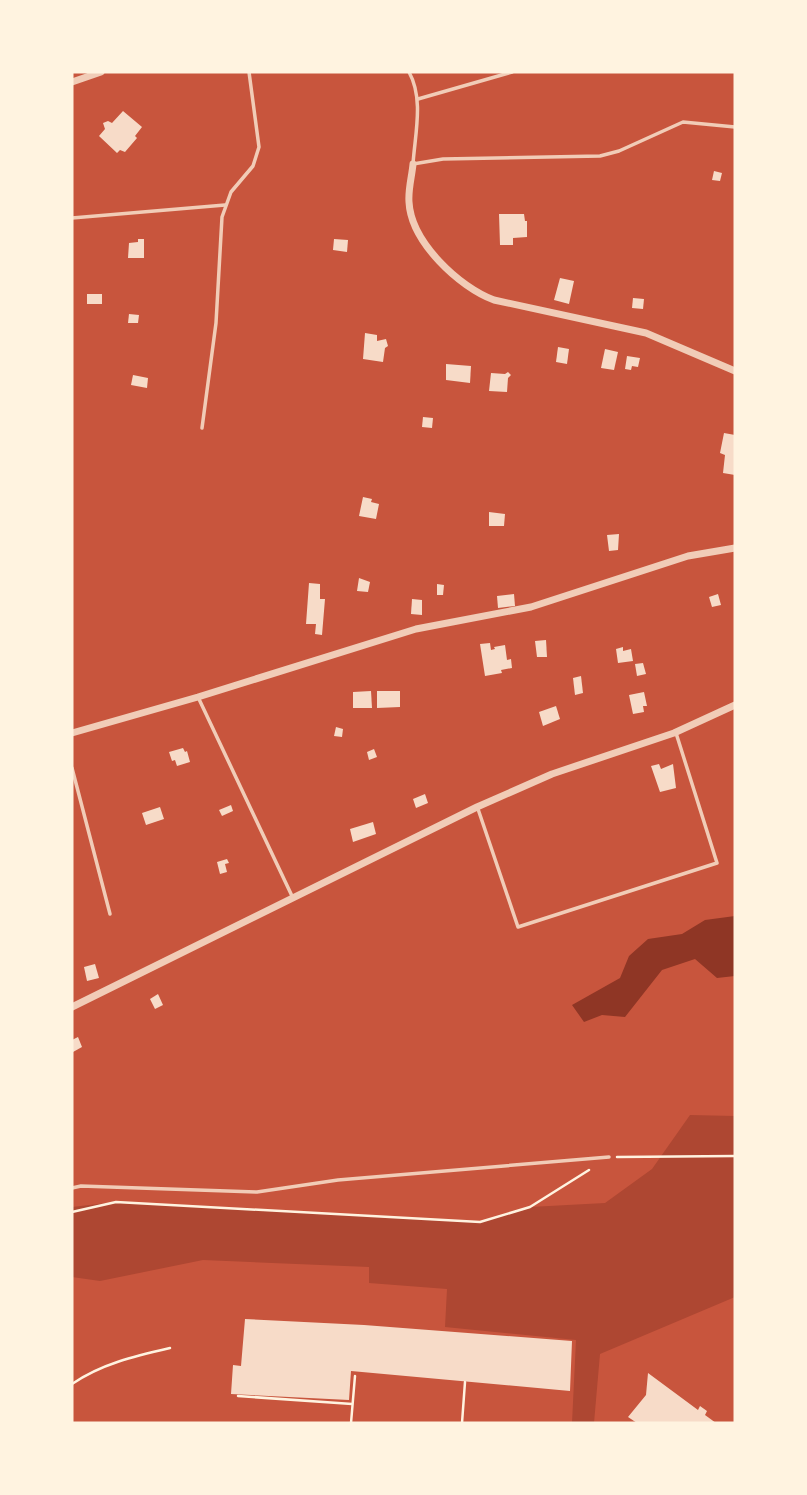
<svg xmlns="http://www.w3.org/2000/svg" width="807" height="1495" viewBox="0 0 807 1495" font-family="'Nunito Sans',sans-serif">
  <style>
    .green { fill: #ae4732 }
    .water { fill: #8f3625 }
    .building { fill: #f7dbc8 }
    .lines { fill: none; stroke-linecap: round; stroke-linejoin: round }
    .path { stroke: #fff3e0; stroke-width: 2.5 }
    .service { stroke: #f1ccb7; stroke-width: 3.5 }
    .minor { stroke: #f1ccb7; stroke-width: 7 }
  </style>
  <rect width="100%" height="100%" fill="#c8553d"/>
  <path class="green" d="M690,1115l45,1v181l-135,57 -6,69h-22l4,-83 -131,-13 2,-38 -78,-6v-16l-166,-7 -103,21 -28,-4v-70l44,-5 364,20 50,-15 75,-4 47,-34z"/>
  <path class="water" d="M735,916v60l-18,2 -22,-19 -33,11 -37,47 -23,-2 -18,7 -12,-17 48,-27 9,-22 19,-17 34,-5 23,-14z"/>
  <g class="building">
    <path d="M123,111l19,16 -7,9 2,2 -12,14 -5,-2 -3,3 -18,-17 6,-7 -2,-6 5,-2 4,2z"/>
    <path d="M714,171l8,2 -2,8 -8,-1z"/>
    <path d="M499,214h25l1,7h2v16l-14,1v7h-13z"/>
    <path d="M138,239h6v19h-16l1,-15 9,-1z"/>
    <path d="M334,239l14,1 -1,12 -14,-2z"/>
    <path d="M560,278l14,3 -5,23 -15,-4z"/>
    <rect x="87" y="294" width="15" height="10"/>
    <path d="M633,298l11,1 -1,10 -11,-1z"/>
    <path d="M129,314l10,1 -1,8h-10z"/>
    <path d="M365,333l12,2v6l9,-2 2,7 -3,2 -2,14 -20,-3z"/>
    <path d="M558,347l11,2 -2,15 -11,-2z"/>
    <path d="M605,349l13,3 -4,18 -13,-2z"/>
    <path d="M627,356l13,2 -2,9 -6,-1 -1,4 -6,-1z"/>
    <path d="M446,364l25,2 -1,17 -24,-3z"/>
    <path d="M508,372l3,3 -3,3 -1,14 -18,-1 2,-18 14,1z"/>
    <path d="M133,375l15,3 -1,10 -16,-3z"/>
    <path d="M423,417l10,1 -1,10 -10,-1z"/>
    <path d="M724,433l11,2v40l-12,-2 2,-18 -5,-2z"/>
    <path d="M363,497l9,2 -1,3 8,2 -3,15 -17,-3z"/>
    <path d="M489,512l16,2 -1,12h-15z"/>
    <path d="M619,534l-1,16 -9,1 -2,-16z"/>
    <path d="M359,578l11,4 -2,10 -11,-1z"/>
    <path d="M309,583l11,1v15h5l-3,36 -7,-1 1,-10h-10z"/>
    <path d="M437,584l7,1 -1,10h-6z"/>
    <path d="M514,594l1,12 -17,2 -1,-12z"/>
    <path d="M718,594l3,11 -9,2 -3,-10z"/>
    <path d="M412,599l10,1v15l-11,-1z"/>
    <path d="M546,640l1,17h-10l-2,-16z"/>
    <path d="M490,643l1,7 4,-1 -1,-2 11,-2 2,15 4,-1 1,9 -11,2 1,3 -17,3 -5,-32z"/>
    <path d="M623,647v4l8,-2 2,12 -15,2 -2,-14z"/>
    <path d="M643,663l3,11 -9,2 -2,-12z"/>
    <path d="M581,676l2,17 -8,2 -2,-17z"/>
    <path d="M371,691l1,17h-19v-16z"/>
    <path d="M377,691h23v16l-23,1z"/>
    <path d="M644,692l3,14h-4l1,6 -11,2 -4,-19z"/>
    <path d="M556,706l4,13 -17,7 -4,-14z"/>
    <path d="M336,727l7,2 -1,8 -8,-1z"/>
    <path d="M183,748l2,4 2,-1 3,11 -13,4 -2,-6 -3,1 -3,-9z"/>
    <path d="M374,749l3,8 -8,3 -2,-8z"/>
    <path d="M659,764l2,5 12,-5 3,24 -16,4 -9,-26z"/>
    <path d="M425,794l3,9 -12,5 -3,-9z"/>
    <path d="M231,805l2,6 -11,5 -3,-6z"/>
    <path d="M160,807l4,12 -18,6 -4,-12z"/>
    <path d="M373,822l3,12 -23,8 -3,-13z"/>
    <path d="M227,859l2,4 -4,1 2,8 -7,2 -3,-12z"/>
    <path d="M95,964l4,14 -12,3 -3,-14z"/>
    <path d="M158,994l5,11 -8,4 -5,-10z"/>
    <path d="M78,1037l4,10 -9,5 -1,-12z"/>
    <path d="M245,1319l119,6 208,16 -2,50 -219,-20 -2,29 -118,-6 2,-29 8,1z"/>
    <path d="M648,1373l50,37 2,-4 7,5 -2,4 11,8h-79l-9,-6 18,-22z"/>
  </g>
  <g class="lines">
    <g class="path">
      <path d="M617,1157l118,-1"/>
      <path d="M72,1212l44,-10 364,20 50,-15 59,-37"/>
      <path d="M72,1384c29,-20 63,-28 98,-36"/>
      <path d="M238,1396l114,8"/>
      <path d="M351,1423l4,-47"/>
      <path d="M462,1423l3,-41"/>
    </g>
    <g class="service">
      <path d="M409,72c15,27 6,62 4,92l30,-5 157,-3 19,-5 64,-29 52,5"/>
      <path d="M418,99l94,-27"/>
      <path d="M72,218l153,-13"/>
      <path d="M202,428l14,-105 6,-106 9,-25 22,-26 6,-19 -10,-75"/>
      <path d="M198,697l94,199"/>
      <path d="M72,768l38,146"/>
      <path d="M478,809l40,118 199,-64 -41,-130"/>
      <path d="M72,1188l9,-2 176,6 81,-12 271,-23"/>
    </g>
    <g class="minor">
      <path d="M72,82l29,-10"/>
      <path d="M413,164c-1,12 -5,25 -4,38 2,40 50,85 85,98l152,33 89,38"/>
      <path d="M72,733l126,-36 218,-68 115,-22 157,-51 47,-8"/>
      <path d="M72,1007l405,-200 75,-33 122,-41 61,-28"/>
    </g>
  </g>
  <rect width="807" height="1495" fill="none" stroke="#fff3e0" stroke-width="147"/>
</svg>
